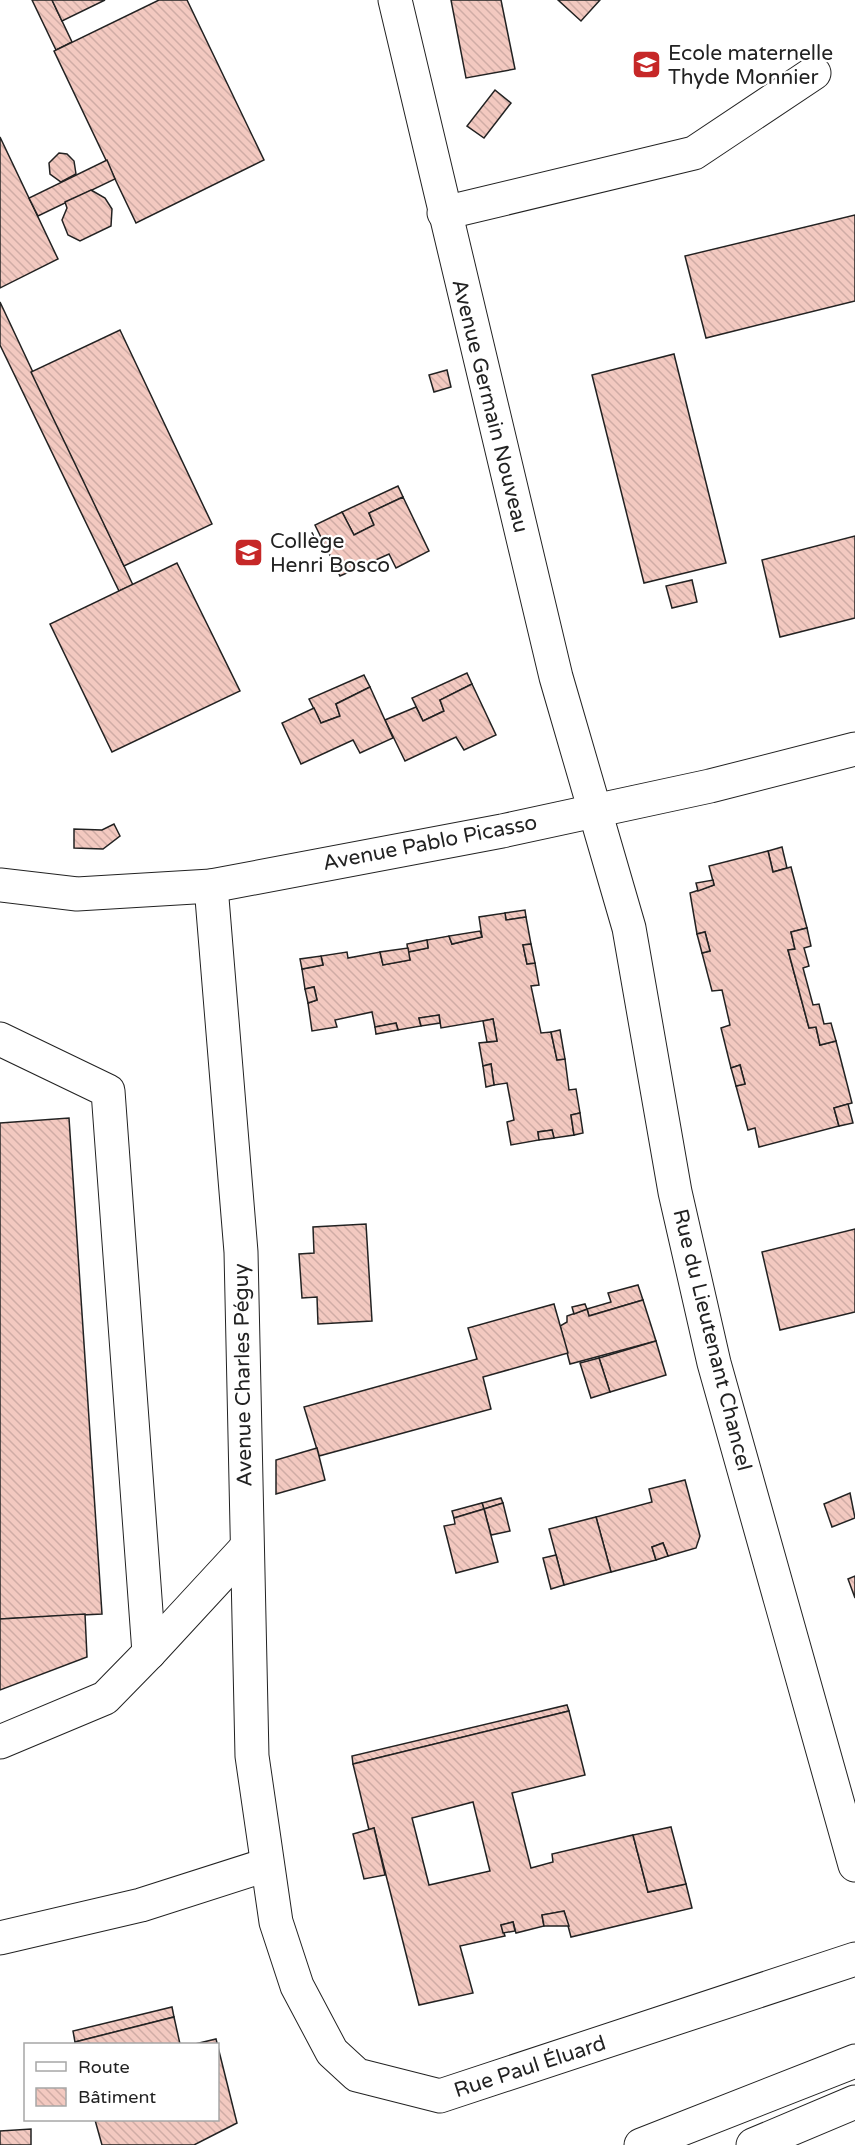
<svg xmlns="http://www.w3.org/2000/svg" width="855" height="2145" viewBox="0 0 855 2145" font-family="'Varela Round',sans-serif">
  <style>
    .building { fill: url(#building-back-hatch); stroke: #222; stroke-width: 1.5; fill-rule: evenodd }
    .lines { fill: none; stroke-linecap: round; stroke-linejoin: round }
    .minor-casing { stroke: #222; stroke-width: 35 }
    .highway-casing { stroke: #222; stroke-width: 35 }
    .minor { stroke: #fff; stroke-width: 33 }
    .highway { stroke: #fff; stroke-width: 33 }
    .labels { text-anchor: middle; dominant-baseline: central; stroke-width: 4.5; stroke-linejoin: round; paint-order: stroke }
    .poi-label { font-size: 21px; fill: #222; stroke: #fff; text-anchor: start }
    .street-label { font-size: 21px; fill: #222; stroke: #fff }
  </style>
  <defs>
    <pattern id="building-back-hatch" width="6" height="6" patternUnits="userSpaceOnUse" patternTransform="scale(1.5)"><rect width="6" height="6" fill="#f3c9c0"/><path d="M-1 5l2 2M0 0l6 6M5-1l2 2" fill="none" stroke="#d0aca5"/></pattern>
  </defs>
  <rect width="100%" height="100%" fill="#fff"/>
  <g class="building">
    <path d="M32,0h20l20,42 -16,8z"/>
    <path d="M52,0h53l-43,21z"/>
    <path d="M159,0h28l77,160 -128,63 -82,-172z"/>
    <path d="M451,0h50l14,69 -49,9z"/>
    <path d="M558,0h42l-19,21z"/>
    <path d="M495,90l16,13 -27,35 -17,-12z"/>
    <path d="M0,137l58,122 -58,29z"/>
    <path d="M59,153l8,1 7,7 2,13 -15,8 -11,-8 -1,-11z"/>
    <path d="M107,160l8,19 -77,37 -9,-18z"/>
    <path d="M91,190l14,8 7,11 -1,17 -31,15 -12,-6 -6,-15 5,-12 -2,-6z"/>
    <path d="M855,215v86l-149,37 -21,-82z"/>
    <path d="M0,302l133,283 -14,6 -119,-246z"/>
    <path d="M120,330l92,194 -88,42 -93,-194z"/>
    <path d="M674,354l52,209 -82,20 -52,-208z"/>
    <path d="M447,370l4,17 -17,5 -5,-17z"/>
    <path d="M398,486l5,11 -34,16 5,12 -20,10 -12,-23z"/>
    <path d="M403,497l26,54 -33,17 -7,-14 -49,22 -25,-51 27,-13 12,23 20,-10 -5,-12z"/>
    <path d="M855,536v82l-75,19 -18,-77z"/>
    <path d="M177,563l63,128 -128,61 -62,-128z"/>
    <path d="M692,580l5,22 -25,6 -6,-22z"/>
    <path d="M467,673l5,11 -32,16 4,11 -21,10 -11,-23z"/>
    <path d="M364,675l6,12 -34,17 4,12 -19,7 -12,-24z"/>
    <path d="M472,684l24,51 -32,15 -8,-13 -51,24 -20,-41 31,-13 7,14 21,-10 -4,-11z"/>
    <path d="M370,687l23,51 -33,15 -7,-13 -52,24 -19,-41 32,-15 7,15 19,-7 -4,-12z"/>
    <path d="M114,824l6,12 -17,13 -29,-1v-19l28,1z"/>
    <path d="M782,847l5,21 -14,4 -5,-21z"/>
    <path d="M768,851l5,21 18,-5 16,61 -16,4 4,17 -7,1 21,78 7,-1 4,18 16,-4 16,62 -18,5 5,18 -80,21 -4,-19 -7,2 -12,-44 9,-2 -5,-19 -9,3 -10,-40 9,-3 -8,-35 -10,1 -10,-38 8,-2 -5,-19 -8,2 -7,-41 24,-8 -5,-19z"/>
    <path d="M713,880l1,5 -16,6 -2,-8z"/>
    <path d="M525,910l1,7 -20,3 -1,-7z"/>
    <path d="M505,913l1,7 20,-3 5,27 -8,1 4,19 8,-1 4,22 -8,1 10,47 10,-1 6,28 8,-1 4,31 7,-1 4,24 -9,2 3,20 -20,3 -2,-8 -14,2 1,8 -28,5 -4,-23 7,-2 -7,-37 -13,2 -3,-21 -8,2 -4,-23 18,-2 -4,-22 -52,9 -2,-13 -20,3 2,8 -23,4 -2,-7 -21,4 -3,-15 -37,8 2,7 -25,4 -4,-28 9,-3 -3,-13 -9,2 -3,-20 21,-4 -2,-9 26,-4 1,6 32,-6 3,13 27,-5 -2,-8 20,-4 -1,-8 22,-4 3,8 30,-7 -3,-20z"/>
    <path d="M807,928l4,18 -7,2 5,18 -6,2 10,37 6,-1 5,20 7,-1 5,18 -16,4 -4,-18 -7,1 -21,-78 7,-1 -4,-17z"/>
    <path d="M480,931l2,6 -30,7 -3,-8z"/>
    <path d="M705,932l5,19 -8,2 -5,-19z"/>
    <path d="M427,940l1,8 -20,4 -1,-8z"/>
    <path d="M531,944l4,19 -8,1 -4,-19z"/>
    <path d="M408,948l2,12 -27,5 -3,-13z"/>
    <path d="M321,956l2,9 -21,4 -2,-10z"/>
    <path d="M314,987l3,13 -9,3 -3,-14z"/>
    <path d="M439,1015l1,8 -19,3 -2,-8z"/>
    <path d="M493,1019l4,22 -10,1 -4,-21z"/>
    <path d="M396,1023l2,7 -22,4 -1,-7z"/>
    <path d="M560,1030l5,29 -8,1 -6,-28z"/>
    <path d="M491,1064l3,21 -8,2 -3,-21z"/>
    <path d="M740,1065l5,19 -9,2 -5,-18z"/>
    <path d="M848,1104l5,19 -14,3 -5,-18z"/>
    <path d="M580,1113l3,20 -9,2 -3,-20z"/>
    <path d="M69,1118l33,496 -102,5v-496z"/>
    <path d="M552,1130l2,8 -15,2 -1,-8z"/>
    <path d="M366,1224l6,97 -54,3 -1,-27 -15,1 -3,-44 15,-1 -1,-26z"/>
    <path d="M855,1229v83l-75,18 -18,-78z"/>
    <path d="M638,1285l5,15 -54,16 -2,-7 24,-7 -3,-9z"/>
    <path d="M643,1300l13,41 -86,23 -10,-38 7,-4v-6l20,-7 2,7z"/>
    <path d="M554,1304l14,49 -85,24 8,32 -172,47 -15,-49 173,-48 -9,-31z"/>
    <path d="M585,1304l2,5 -13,5 -2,-7z"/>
    <path d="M656,1341l10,34 -56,17 -11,-34z"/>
    <path d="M599,1358l11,34 -19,6 -11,-35z"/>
    <path d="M317,1448l8,32 -49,14v-34z"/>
    <path d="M685,1480l15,56 -4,12 -28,8 -5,-13 -11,4 4,13 -45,12 -15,-55 56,-15 -3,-13z"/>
    <path d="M850,1493l5,25 -23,9 -8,-23z"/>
    <path d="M501,1498l2,5 -19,6 -2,-6z"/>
    <path d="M482,1503l2,6 -30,9 -2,-7z"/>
    <path d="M503,1503l7,28 -19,4 -7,-26z"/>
    <path d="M484,1509l14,53 -42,11 -12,-47 11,-2 -1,-6z"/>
    <path d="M596,1517l15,55 -47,13 -15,-56z"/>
    <path d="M663,1543l5,13 -12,4 -4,-13z"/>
    <path d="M556,1555l8,30 -13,4 -8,-31z"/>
    <path d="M855,1576v22l-7,-19z"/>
    <path d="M85,1614l2,43 -87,33v-71z"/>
    <path d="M567,1705l2,6 -216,53 -1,-8z"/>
    <path d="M569,1711l16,64 -73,18 19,75 22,-6 -1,-8 81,-19 15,57 38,-8 6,24 -121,29 -7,-26 -22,4 2,11 -28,7 -3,-11 -12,3 4,11 -45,10 13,47 -54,12 -45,-177 -5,2 -16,-66zM473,1802l17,69 -61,14 -17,-67z"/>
    <path d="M671,1827l15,57 -38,8 -15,-57z"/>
    <path d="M374,1828l11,47 -21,4 -11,-45z"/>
    <path d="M564,1911l5,15h-25l-2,-11z"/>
    <path d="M513,1922l2,9 -12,2 -2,-8z"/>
    <path d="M172,2007l2,10 -99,25 -2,-11z"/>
    <path d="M174,2017l6,27h-104l-1,-2z"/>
    <path d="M216,2039l21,84 -43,22h-92l-7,-25h123v-76h-23z"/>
    <path d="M31,2129v16h-31v-14z"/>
  </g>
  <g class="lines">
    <defs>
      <g id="minor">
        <path d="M395,0l161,677 73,251 46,264 39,171 141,502"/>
        <path d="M444,213l250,-60 120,-80"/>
        <path d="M0,885l77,9 134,-8 291,-55 208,-45 145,-37"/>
        <path d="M211,886l30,366 11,504 24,166 21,64 35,66 25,23 83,21 415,-137"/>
        <path d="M0,1039l108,52 41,562 -44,45 -105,44"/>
        <path d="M149,1653l97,-105"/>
        <path d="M0,1938l141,-33 125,-40"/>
      </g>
      <g id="highway">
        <path d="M641,2145l214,-84"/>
        <path d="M753,2145l102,-43"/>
      </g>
    </defs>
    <use href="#minor" class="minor-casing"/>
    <use href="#highway" class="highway-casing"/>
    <use href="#minor" class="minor"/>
    <use href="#highway" class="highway"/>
  </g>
  <defs>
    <symbol id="school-square" viewBox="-11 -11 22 22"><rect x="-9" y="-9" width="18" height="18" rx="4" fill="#c62828" stroke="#fff"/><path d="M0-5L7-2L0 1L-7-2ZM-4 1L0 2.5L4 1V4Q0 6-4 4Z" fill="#fff"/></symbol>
  </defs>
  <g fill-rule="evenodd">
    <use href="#school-square" x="630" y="48" width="33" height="33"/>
    <use href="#school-square" x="232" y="536" width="33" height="33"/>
  </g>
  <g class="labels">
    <g class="poi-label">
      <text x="668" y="53">Ecole maternelle<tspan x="668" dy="24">Thyde Monnier</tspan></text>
      <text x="270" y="541">Collège<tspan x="270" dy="24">Henri Bosco</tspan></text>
    </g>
    <g class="street-label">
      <text transform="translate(490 406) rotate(76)">Avenue Germain Nouveau</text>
      <text transform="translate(430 843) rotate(-11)">Avenue Pablo Picasso</text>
      <text transform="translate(712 1340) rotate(76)">Rue du Lieutenant Chancel</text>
      <text transform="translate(243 1375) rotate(-91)">Avenue Charles Péguy</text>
      <text transform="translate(530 2067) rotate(-18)">Rue Paul Éluard</text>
    </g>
  </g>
  <rect x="24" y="2043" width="195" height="78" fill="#ffffff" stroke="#a7a7a7" stroke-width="1.5"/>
  <rect x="36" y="2062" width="30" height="9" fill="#ffffff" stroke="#a7a7a7" stroke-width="1.5"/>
  <text x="78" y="2073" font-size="18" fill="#222222">Route</text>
  <rect x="36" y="2088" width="30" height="18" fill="url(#building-back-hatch)" stroke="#a7a7a7" stroke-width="1.5"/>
  <text x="78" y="2103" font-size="18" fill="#222222">Bâtiment</text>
</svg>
